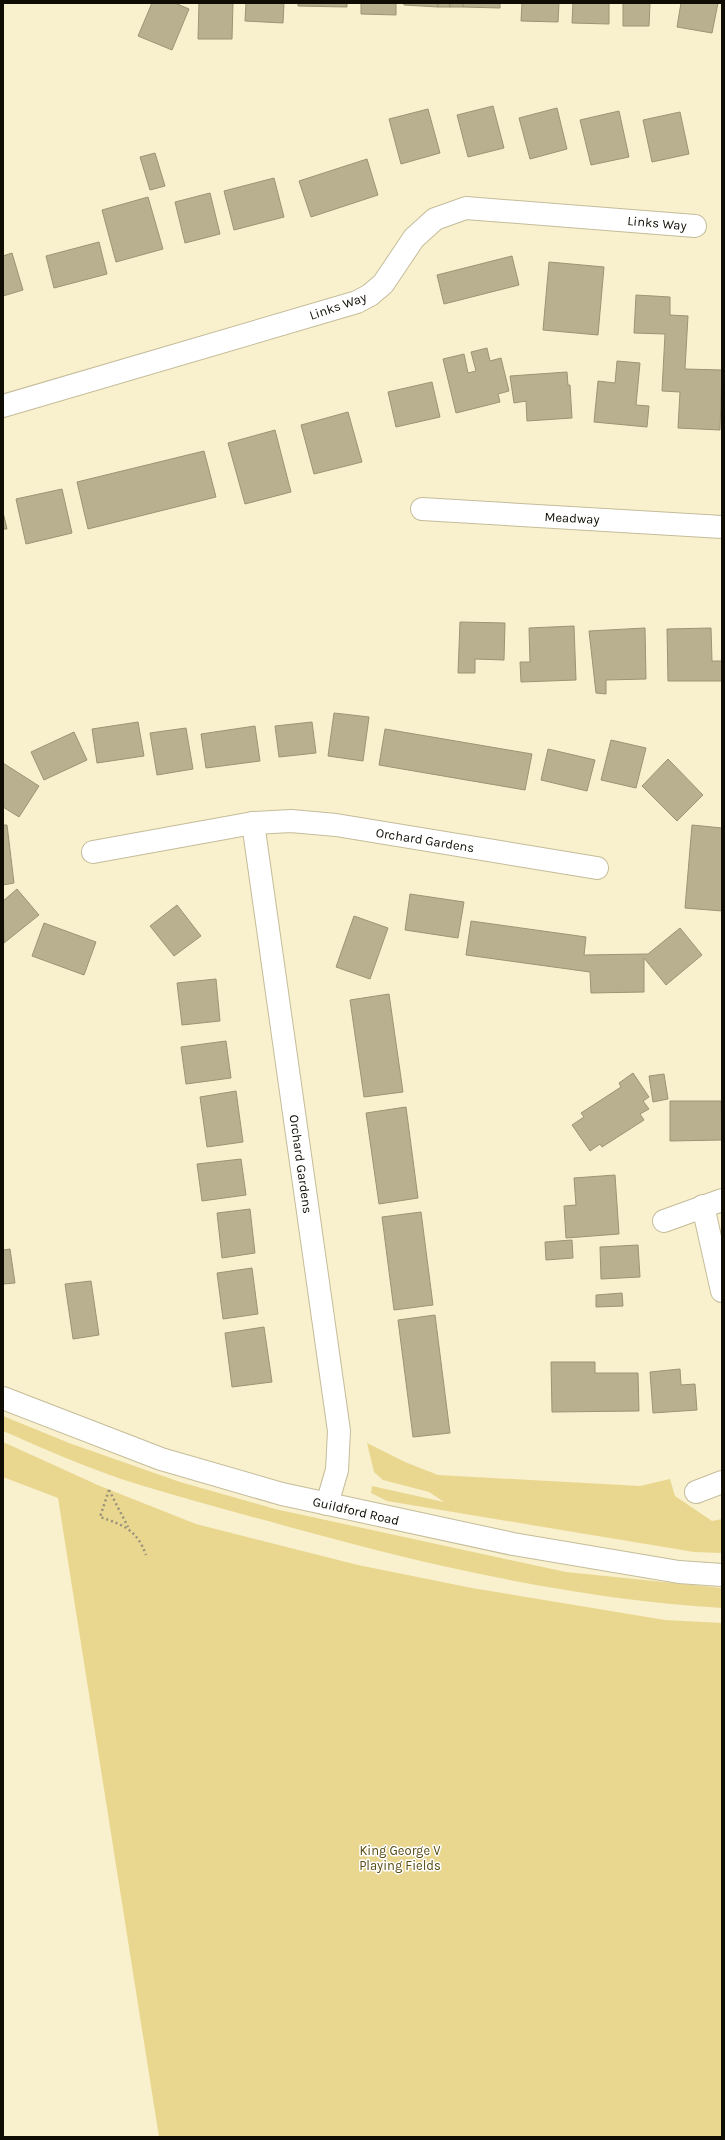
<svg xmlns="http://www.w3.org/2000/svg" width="725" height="2140" viewBox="0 0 725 2140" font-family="Karla,sans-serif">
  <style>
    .green { fill: #e9d790 }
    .building { fill: #b8b08e; stroke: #9c9473 }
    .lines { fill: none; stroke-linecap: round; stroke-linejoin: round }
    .minor-casing { stroke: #c4bc9a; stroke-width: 24 }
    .primary-casing { stroke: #c4bc9a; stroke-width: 24 }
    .path { stroke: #98927a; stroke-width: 2.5; stroke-dasharray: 2 3; stroke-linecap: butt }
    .minor { stroke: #fff; stroke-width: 22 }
    .primary { stroke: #fff; stroke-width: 22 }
    .labels { text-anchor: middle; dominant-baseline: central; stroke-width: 3; stroke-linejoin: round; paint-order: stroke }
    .street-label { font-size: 13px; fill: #0f0c03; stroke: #fff }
    .park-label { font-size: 13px; fill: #574a13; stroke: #fff }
  </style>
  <rect width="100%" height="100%" fill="#f9f0cd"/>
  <g class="green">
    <path d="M3,1416l66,27 111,39 95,27 291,63 156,16v20c-146,-9 -288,-41 -429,-80 -58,-16 -116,-31 -172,-49 -40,-14 -79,-31 -118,-48z"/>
    <path d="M3,1442l97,44 96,38 162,41 114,23 193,32 57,3v514h-563l-101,-639 -55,-21z"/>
    <path d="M367,1443l38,19 33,13 202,11 30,-7 5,17 37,25 10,-2v34l-28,-1 -307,-51 -16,-8 1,-7 72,16 -15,-10 -46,-12 -9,-8z"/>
  </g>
  <g class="building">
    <path d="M152,3h23l14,6 -17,41 -34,-14z"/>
    <path d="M199,3h34l-1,36h-34z"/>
    <path d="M246,3h38l-1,20 -38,-2z"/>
    <path d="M298,3h49v4l-49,-1z"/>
    <path d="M361,3h35v12l-35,-1z"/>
    <path d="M404,3h34v4l-34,-2z"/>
    <rect x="438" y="3" width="12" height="4"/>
    <rect x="450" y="3" width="13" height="4"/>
    <path d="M463,3h37v5l-37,-1z"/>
    <path d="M522,3h37l-1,19 -37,-1z"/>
    <path d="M573,3h36v21l-37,-1z"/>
    <path d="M623,3h27l-1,23h-26z"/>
    <path d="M681,3h37l-6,30 -35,-6z"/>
    <path d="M493,106l11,42 -36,9 -11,-42z"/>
    <path d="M557,108l10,41 -37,10 -11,-41z"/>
    <path d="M428,109l12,44 -39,11 -12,-45z"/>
    <path d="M619,111l10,46 -38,8 -11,-45z"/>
    <path d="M680,112l9,42 -37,8 -9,-42z"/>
    <path d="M155,153l10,33 -15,4 -10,-33z"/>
    <path d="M367,159l11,36 -67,22 -12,-36z"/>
    <path d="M274,178l10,39 -50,13 -10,-39z"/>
    <path d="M210,193l10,41 -35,9 -10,-41z"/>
    <path d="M148,197l15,52 -47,13 -14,-52z"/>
    <path d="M99,242l8,32 -53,14 -8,-32z"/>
    <path d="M12,253l11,37 -20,6v-40z"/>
    <path d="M512,256l7,29 -75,19 -7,-29z"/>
    <path d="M549,262l55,5 -6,68 -55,-5z"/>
    <path d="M636,295l34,2v18l18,1 -3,53 37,1 -2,60 -42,-2 2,-36 -18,-1 3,-57 -31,-1z"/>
    <path d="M487,348l3,13 11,-3 8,33 -11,3 2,8 -44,11 -13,-54 21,-5 4,19 8,-2 -5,-19z"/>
    <path d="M617,361l23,2 -4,42 13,1 -2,21 -53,-5 4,-41 17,2z"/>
    <path d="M567,372l1,13h2l2,33 -45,3 -1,-20 -12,2 -4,-27z"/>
    <path d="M432,382l8,35 -44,10 -8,-35z"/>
    <path d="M348,412l14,50 -48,12 -13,-49z"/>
    <path d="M275,430l16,62 -46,12 -17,-61z"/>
    <path d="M204,451l12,46 -128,32 -11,-47z"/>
    <path d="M62,489l10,44 -46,11 -10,-45z"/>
    <path d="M3,512l4,17h-4z"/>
    <path d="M460,622l45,1 -1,37 -29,-1v14h-17z"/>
    <path d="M574,626l2,54 -55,2 -1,-20h10l-1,-34z"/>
    <path d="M645,628l1,51 -40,1v14l-10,-1 -7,-62z"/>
    <path d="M711,628l1,33h10v20h-54l-1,-52z"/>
    <path d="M334,713l35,4 -6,44 -35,-5z"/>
    <path d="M138,722l6,34 -47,7 -5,-34z"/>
    <path d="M312,722l4,31 -37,4 -4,-31z"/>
    <path d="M255,726l5,35 -54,7 -5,-34z"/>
    <path d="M186,728l7,41 -36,6 -7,-42z"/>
    <path d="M385,729l147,25 -7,36 -146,-25z"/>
    <path d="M74,732l13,28 -43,20 -13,-28z"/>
    <path d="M611,740l35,8 -10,40 -35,-8z"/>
    <path d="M548,749l47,11 -8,31 -46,-11z"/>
    <path d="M668,759l35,36 -26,26 -35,-35z"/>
    <path d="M3,763l36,23 -20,31 -16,-10z"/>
    <path d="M3,825h4l7,58 -11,2z"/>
    <path d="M692,825l30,3v83l-37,-3z"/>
    <path d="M17,889l22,26 -35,28 -1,-42z"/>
    <path d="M410,894l54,8 -6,36 -53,-8z"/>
    <path d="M177,905l24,31 -27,20 -24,-30z"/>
    <path d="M354,916l34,12 -18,51 -34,-12z"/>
    <path d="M471,921l115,16 -2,18 64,-1 32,-26 22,27 -36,30 -22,-27v34l-53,1 -1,-21 -124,-17z"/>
    <path d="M44,923l52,19 -12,33 -52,-19z"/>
    <path d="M216,979l4,42 -38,4 -5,-42z"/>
    <path d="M389,994l14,98 -39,5 -14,-97z"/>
    <path d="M226,1041l5,37 -45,6 -5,-37z"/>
    <path d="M633,1073l16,24 -6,4 6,8 -9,5 4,6 -42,27 -2,-3 -10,7 -18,-26 12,-8 -3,-4 40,-26 -2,-4z"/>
    <path d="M664,1074l4,25 -15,3 -4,-26z"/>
    <path d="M236,1091l7,51 -36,5 -7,-50z"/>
    <path d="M670,1101h51l1,39 -52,1z"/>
    <path d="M406,1107l12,91 -39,6 -13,-91z"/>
    <path d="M241,1159l5,36 -44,6 -5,-37z"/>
    <path d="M615,1175l4,59 -53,4 -2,-32 12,-1 -2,-27z"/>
    <path d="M250,1209l5,44 -33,5 -5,-45z"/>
    <path d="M421,1212l12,93 -39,5 -12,-93z"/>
    <path d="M572,1240l1,18 -27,2 -1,-18z"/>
    <path d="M638,1245l2,32 -39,2 -1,-32z"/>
    <path d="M10,1249l5,34 -12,1v-34z"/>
    <path d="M252,1268l6,46 -35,5 -6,-46z"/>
    <path d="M91,1281l8,54 -26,4 -8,-55z"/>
    <path d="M622,1293l1,13 -27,1v-12z"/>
    <path d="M435,1315l15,118 -37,4 -15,-117z"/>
    <path d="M264,1327l8,55 -40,5 -7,-54z"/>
    <path d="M551,1362h44v11h43l1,38 -87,1z"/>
    <path d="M680,1369l1,16 14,-1 2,26 -44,3 -3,-41z"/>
  </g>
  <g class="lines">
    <defs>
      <g id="minor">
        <path d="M3,406l354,-104 13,-7 13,-11 31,-46 21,-19 31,-11 229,18"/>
        <path d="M422,509l300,18"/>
        <path d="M253,823l86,608 -2,39 -10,34"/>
        <path d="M93,852l160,-29 38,-2 45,4 261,43"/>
        <path d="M703,1206l19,85"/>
        <path d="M664,1221l58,-21"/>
        <path d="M696,1492l26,-10"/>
      </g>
      <path id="primary" d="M3,1398l158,61 121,35 231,50 166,28 43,3"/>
    </defs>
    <use href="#minor" class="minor-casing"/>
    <use href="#primary" class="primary-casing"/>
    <g class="path">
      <path d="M109,1490l-9,27c24,8 37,13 46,38"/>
      <path d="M109,1490l19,37"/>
    </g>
    <use href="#minor" class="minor"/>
    <use href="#primary" class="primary"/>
  </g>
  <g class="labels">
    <g class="street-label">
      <text transform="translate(657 223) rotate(5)">Links Way</text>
      <text transform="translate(338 306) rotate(-19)">Links Way</text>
      <text transform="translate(572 518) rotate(3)">Meadway</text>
      <text transform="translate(425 840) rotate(9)">Orchard Gardens</text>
      <text transform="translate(301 1164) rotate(82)">Orchard Gardens</text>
      <text transform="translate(356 1511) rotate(13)">Guildford Road</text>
    </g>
    <g class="park-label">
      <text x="400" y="1850">King George V<tspan x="400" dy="15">Playing Fields</tspan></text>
    </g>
  </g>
  <rect width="725" height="2140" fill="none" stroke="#0f0c03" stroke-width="8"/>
</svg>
